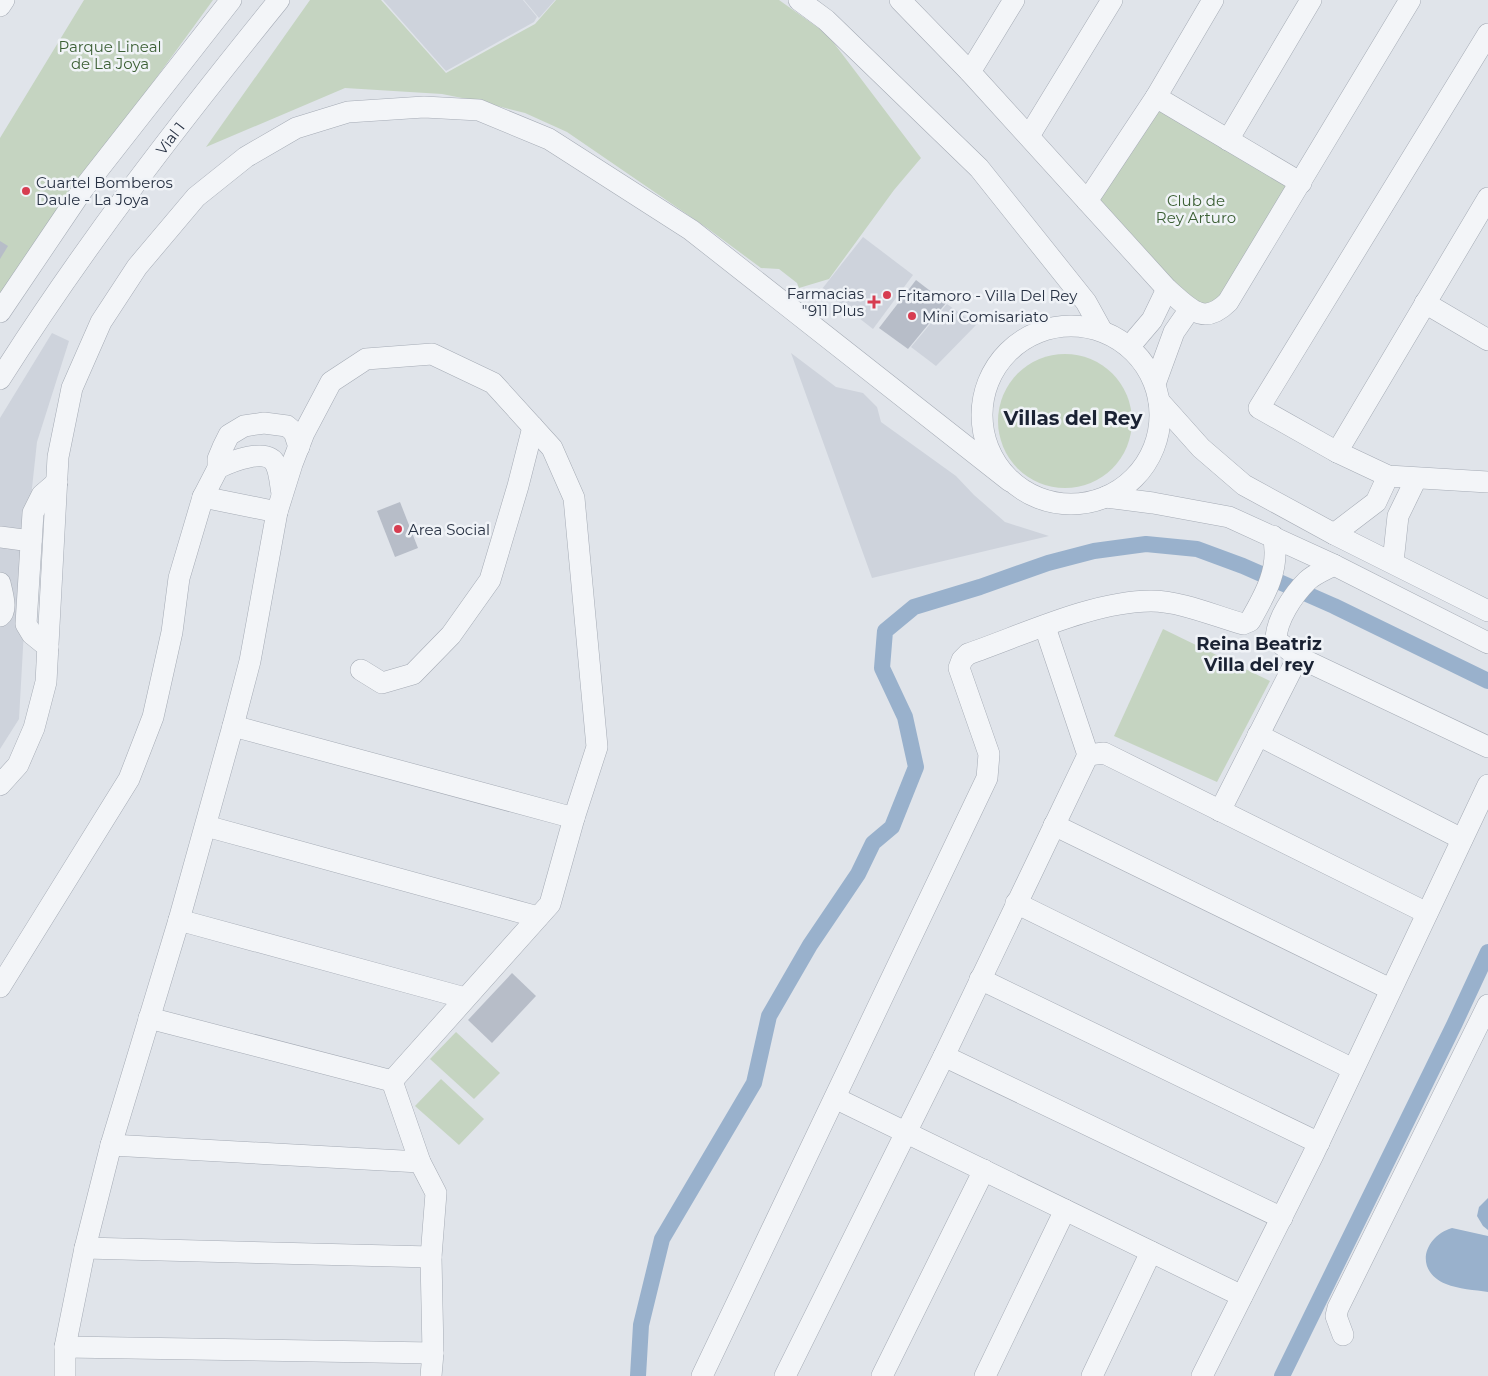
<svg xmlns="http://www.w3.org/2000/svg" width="1488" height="1376" viewBox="0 0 1488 1376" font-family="Montserrat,sans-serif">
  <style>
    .built { fill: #ced3dc }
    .green { fill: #c5d4c1 }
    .water { fill: #99b1cc }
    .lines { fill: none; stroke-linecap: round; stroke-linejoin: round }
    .canal { stroke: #99b1cc; stroke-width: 16 }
    .building { fill: #b7bdc8 }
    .minor-casing { stroke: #a5abb5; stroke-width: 22 }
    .minor { stroke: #f3f5f8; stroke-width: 21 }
    .poi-dot { fill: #d73d51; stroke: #f0f3f7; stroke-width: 2 }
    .labels { text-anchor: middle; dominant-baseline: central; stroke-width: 5; stroke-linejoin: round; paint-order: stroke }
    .park-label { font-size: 15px; fill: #3b5f34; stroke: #f0f3f7 }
    .street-label { font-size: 15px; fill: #273143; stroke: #f0f3f7 }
    .poi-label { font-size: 15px; fill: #273143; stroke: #f0f3f7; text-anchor: start }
    .quarter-label { font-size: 18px; font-weight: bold; fill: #1a2233; stroke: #f0f3f7 }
    .district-label { font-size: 20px; font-weight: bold; fill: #1a2233; stroke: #f0f3f7 }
  </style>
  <rect width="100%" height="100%" fill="#e0e4ea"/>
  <g class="built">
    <path d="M383,0h140l14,17 -3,5 -88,49z"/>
    <path d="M524,0h31l-16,18z"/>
    <path d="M863,237l50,38 -40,54 -51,-40z"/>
    <path d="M947,304l29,21 -40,41 -25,-19z"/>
    <path d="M52,333l17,8 -32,101 -5,46 -13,231 -19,30v-331z"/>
    <path d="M791,353l45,34 27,6 14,14 4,15 75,54 18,19 31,27 44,14 -177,42z"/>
  </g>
  <g class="green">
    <path d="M84,0h129l-175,240 -38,57v-159z"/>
    <path d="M310,0h71l65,73 89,-49 21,-24h223l48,34 94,124 -27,32 -65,89 -30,9 -2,-5 -18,-14 -18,-1 -54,-40 -140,-96 -42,-19 -43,-11 -40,-8 -97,-6 -139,59z"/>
    <path d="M1156,97l145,86 -95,133 -119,-115z"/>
    <circle cx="1065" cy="421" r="67"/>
    <path d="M1163,629l107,52 -53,101 -103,-46z"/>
    <path d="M456,1032l44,41 -26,26 -44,-40z"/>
    <path d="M441,1079l43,40 -25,26 -44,-39z"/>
  </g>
  <g class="water">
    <path d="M1488,1198v32l-5,-4 -6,-10 2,-9z"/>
    <path d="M1452,1228l36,8v56c-13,-2 -30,-3 -42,-8 -32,-13 -23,-47 6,-56z"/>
  </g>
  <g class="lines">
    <g class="canal">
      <path d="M638,1376l3,-51 21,-86 92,-156 15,-67 41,-71 48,-71 15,-31 19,-16 24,-60 -11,-50 -23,-49 3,-37 29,-24 66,-20 68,-24 46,-12 52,-7 51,5 46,17 91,40 154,75"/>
      <path d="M1282,1376l172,-351 34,-73"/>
    </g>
  </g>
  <g class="building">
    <path d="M0,241l8,5 -8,13z"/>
    <path d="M916,280l30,23 -38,46 -29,-21z"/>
    <path d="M400,502l18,46 -23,9 -18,-46z"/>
    <path d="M512,973l24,23 -44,47 -24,-23z"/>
  </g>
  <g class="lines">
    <defs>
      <g id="minor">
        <path d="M799,0l27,20 153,148 107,134 16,29"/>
        <path d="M900,0l70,72 197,217c22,19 36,38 61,13l182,-302"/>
        <path d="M0,6l4,-6"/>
        <path d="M1488,34l-229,374 78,44 51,24 100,6"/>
        <path d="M970,72l44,-72"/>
        <path d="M1156,97l57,-97"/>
        <path d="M1029,136l83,-136"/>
        <path d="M1228,140l83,-140"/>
        <path d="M1087,201l69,-104 145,86"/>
        <path d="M1425,303l63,37"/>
        <path d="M0,312l83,-123 148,-189"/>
        <circle cx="1071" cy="415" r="89"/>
        <path d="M1129,347l23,-27 15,-31"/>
        <path id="s1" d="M0,379c84,-133 180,-257 279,-379"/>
        <path d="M1155,384l19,-52 16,-23"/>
        <path d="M1159,401l42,47 43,37 90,49 154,77"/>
        <path d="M1337,452l151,-254"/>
        <path d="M218,468c12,-6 50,-22 58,-3 4,8 4,19 6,28"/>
        <path d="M203,497l74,15"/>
        <path d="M1106,497l47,6 76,14 105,48 154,78"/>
        <path d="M1334,534l42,-32 12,-26"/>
        <path d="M0,537l31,4"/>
        <path d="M1393,562l5,-46 18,-37"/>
        <path d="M1334,565c-9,5 -20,9 -27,16 -14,14 -31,39 -31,59l22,17 190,90"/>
        <path d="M0,583c2,10 8,27 0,33"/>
        <path d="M1045,627l43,128 16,-2 323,160"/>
        <path d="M48,647l-16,-13 -6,-10 7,-111 9,-18 15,-13"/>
        <path d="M361,670l21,13 31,-9 38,-39 39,-55 28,-94 15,-59"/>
        <path d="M233,726l341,92"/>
        <path d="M1258,735l204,104"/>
        <path d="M0,785l18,-20 16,-37 12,-46 12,-225 14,-69 29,-66 36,-55 59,-70 50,-40 50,-29 52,-16 76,-5 55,3 70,29 142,91 319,251"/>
        <path d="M1220,811l78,-154"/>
        <path d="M1054,825l336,164"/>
        <path d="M206,826l332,91"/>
        <path d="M1016,903l337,166"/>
        <path d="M179,920l286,78"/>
        <path d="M980,979l339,164"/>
        <path d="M0,987l129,-208 24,-62 19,-85 7,-54 24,-81 15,-29v-9l5,-12 6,-12 15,-9 20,-3 23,3 7,6 5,15"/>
        <path d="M149,1018l243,63"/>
        <path d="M944,1056l338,162"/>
        <path d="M835,1098l407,198"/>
        <path d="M111,1145l309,17"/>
        <path d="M85,1248l346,9"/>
        <path d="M1343,1335l-7,-19 2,-8 150,-303"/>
        <path d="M65,1347l368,6"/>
        <path d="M65,1376v-29l20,-99 26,-103 68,-225 54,-194 17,-65 27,-149 15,-48 12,-31 27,-51 35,-23 66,-5 61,29 59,65 22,50 23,249 -23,71 -24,86 -158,177 28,81 16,31 -5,64 2,96 -2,23"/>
        <path d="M702,1376l285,-598 2,-24 -30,-86 3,-8 6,-6c55,-19 126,-53 183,-53 29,0 64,15 92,23l7,-3c15,-26 31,-54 23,-85"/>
        <path d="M785,1376l159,-320 144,-301"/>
        <path d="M882,1376l102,-206"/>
        <path d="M985,1376l80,-166"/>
        <path d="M1092,1376l59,-124"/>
        <path d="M1202,1376l111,-221 175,-370"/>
      </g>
    </defs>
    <use href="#minor" class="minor-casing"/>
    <use href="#minor" class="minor"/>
  </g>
  <g class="poi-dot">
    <circle cx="26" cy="191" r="5"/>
    <circle cx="887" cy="295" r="5"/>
    <path d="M871.5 294.5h5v5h5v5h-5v5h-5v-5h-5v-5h5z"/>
    <circle cx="912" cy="316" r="5"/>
    <circle cx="398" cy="529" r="5"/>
  </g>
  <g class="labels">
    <g class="park-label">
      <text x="110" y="46">Parque Lineal<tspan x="110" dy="17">de La Joya</tspan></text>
      <text x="1196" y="200">Club de<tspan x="1196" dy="17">Rey Arturo</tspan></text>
    </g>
    <g class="street-label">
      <text stroke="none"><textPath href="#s1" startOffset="295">Vial 1</textPath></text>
    </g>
    <g class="poi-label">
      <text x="36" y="182">Cuartel Bomberos<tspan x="36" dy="17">Daule - La Joya</tspan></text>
      <text x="864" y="293" text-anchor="end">Farmacias<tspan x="864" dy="17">"911 Plus</tspan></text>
      <text x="897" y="295">Fritamoro - Villa Del Rey</text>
      <text x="922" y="316">Mini Comisariato</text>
      <text x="408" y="529">Area Social</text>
    </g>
    <g class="quarter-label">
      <text x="1259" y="644">Reina Beatriz<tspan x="1259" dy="21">Villa del rey</tspan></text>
    </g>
    <g class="district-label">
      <text x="1073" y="418">Villas del Rey</text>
    </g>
  </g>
</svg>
